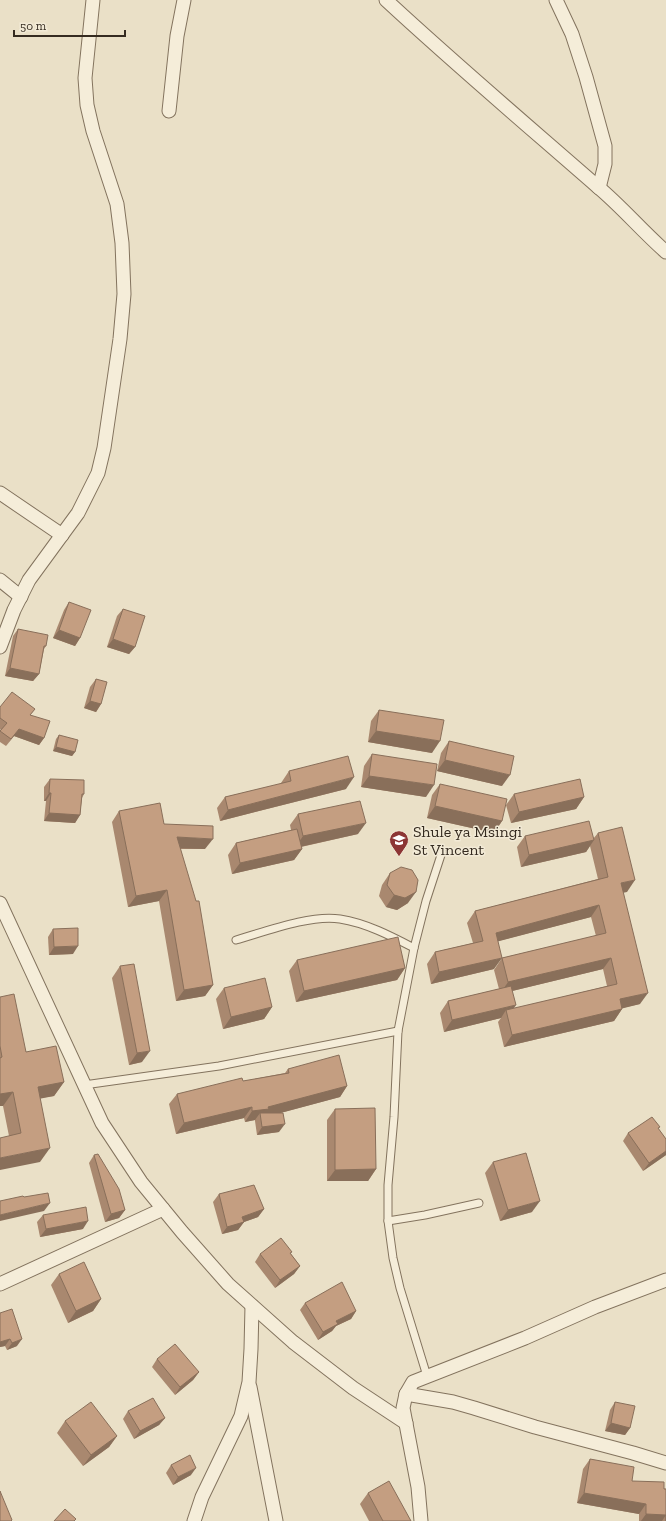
<svg xmlns="http://www.w3.org/2000/svg" width="666" height="1521" viewBox="0 0 666 1521" font-family="'Zilla Slab',serif">
  <style>
    .lines { fill: none; stroke-linecap: round; stroke-linejoin: round }
    .service-casing { stroke: #83735e; stroke-width: 9 }
    .minor-casing { stroke: #83735e; stroke-width: 15 }
    .service { stroke: #f5edd9; stroke-width: 7 }
    .minor { stroke: #f5edd9; stroke-width: 13 }
    .wall { fill: #a9886f; fill-rule: evenodd }
    .shaded-wall { fill: #896f5a }
    .building { fill: #c49e81; stroke: #896f5a }
    .labels { text-anchor: middle; dominant-baseline: central; stroke-width: 3; stroke-linejoin: round; paint-order: stroke }
    .poi-label { font-size: 16px; fill: #352b20; stroke: #f2ead6; text-anchor: start }
  </style>
  <rect width="100%" height="100%" fill="#eae0c7"/>
  <g class="lines">
    <defs>
      <g id="service">
        <path d="M236,940c28,-8 75,-26 104,-21 26,4 51,17 74,29"/>
        <path d="M84,1085l135,-19 179,-35"/>
        <path d="M388,1221l37,-6 54,-12"/>
        <path d="M427,1376l-27,-88 -7,-30 -5,-37v-36l6,-68 4,-86 16,-83 12,-47 16,-49"/>
      </g>
      <g id="minor">
        <path d="M386,0c69,64 141,125 212,187 24,20 44,44 68,65"/>
        <path d="M556,0l16,34 14,43 19,69v18l-6,24"/>
        <path d="M169,111l8,-75 7,-36"/>
        <path d="M0,493l62,42"/>
        <path d="M0,580l21,17"/>
        <path d="M0,647l14,-37 15,-30 49,-67 20,-40 6,-25 16,-109 4,-45 -2,-51 -5,-39 -24,-73 -6,-26 -2,-27 8,-78"/>
        <path d="M0,903l102,220 39,59 41,50 46,52 65,58 60,46 53,35"/>
        <path d="M0,1284l163,-75"/>
        <path d="M250,1387l26,134"/>
        <path d="M406,1394l47,8 21,6 61,19 98,26 33,10"/>
        <path d="M194,1521l8,-24 39,-81 8,-34 2,-33 1,-43"/>
        <path d="M421,1521l-3,-34 -15,-79 3,-14 7,-12 112,-44 70,-31 71,-27"/>
      </g>
    </defs>
    <use href="#service" class="service-casing"/>
    <use href="#minor" class="minor-casing"/>
    <use href="#service" class="service"/>
    <use href="#minor" class="minor"/>
  </g>
  <g class="wall">
    <path d="M69,602l11,36 -5,8 -22,-8 11,-28z"/>
    <path d="M123,609l12,38 -6,7 -22,-7 10,-31z"/>
    <path d="M18,629l28,17 -2,3 -5,25 -6,7 -28,-5 8,-40z"/>
    <path d="M96,679l5,25 -5,8 -12,-4 6,-21z"/>
    <path d="M0,707l35,2 -5,6 14,23 -5,7 -25,-9 -8,10 -6,-4v-11l1,-1 -1,-1z"/>
    <path d="M379,710l53,43 -64,-11 3,-21z"/>
    <path d="M59,735l16,17 -3,4 -19,-5 3,-12z"/>
    <path d="M449,741l53,45 -65,-15 4,-18z"/>
    <path d="M372,754l54,43 -65,-10 3,-21z"/>
    <path d="M289,771l57,18 -126,32 -3,-13 8,-11 56,-13v-1z"/>
    <path d="M50,779l34,15 -2,4 -2,17 -5,8 -31,-2 2,-20h-2v-14z"/>
    <path d="M440,784l62,37 -8,12 -67,-15 5,-23z"/>
    <path d="M514,794l70,3 -8,12 -65,14 -5,-18z"/>
    <path d="M119,811l45,13 41,25h-25l33,136 -8,11 -29,5 -17,-100 -31,6 -16,-85z"/>
    <path d="M298,814l60,20 -57,13 1,2 -8,11 -62,14 -4,-19 8,-12 55,-13 -1,-5z"/>
    <path d="M598,833l29,59h-4l17,112 -18,4v1l-8,12 -110,26 -6,-25 3,-4 -57,14 -4,-19 8,-12 51,-12 -5,-19 8,-12 94,-22 -5,-19 -93,24 -4,28 -63,15 -4,-20 8,-12 38,-9 -6,-20 8,-12 123,-32 -8,-33 -4,6 -65,15 -4,-20 8,-11 68,3zM603,969l4,17 -94,23 -1,-18z"/>
    <path d="M390,873l18,30 -11,7 -11,-3 -7,-11 3,-11z"/>
    <path d="M53,929l20,25 -24,1 -1,-18z"/>
    <path d="M297,960l108,8 -8,12 -101,22 -7,-31z"/>
    <path d="M120,966l22,96 -13,3 -17,-87z"/>
    <path d="M224,988l48,19 -8,12 -41,10 -7,-30z"/>
    <path d="M0,997l26,55 38,30 -10,14 -14,2v64l-31,-26 -6,-30h-3z"/>
    <path d="M288,1069l59,17 -7,11 -60,16 -1,19 -22,3 -2,-14v-1l-10,2 -1,-4 -68,16 -7,-30 8,-10 108,-21z"/>
    <path d="M335,1109l41,60 -8,12h-41v-61z"/>
    <path d="M658,1129l8,10v16l-23,16 -20,-30 5,-8z"/>
    <path d="M94,1155l31,55 -6,8 -14,4 -16,-59z"/>
    <path d="M493,1162l39,50 -32,9 -15,-48z"/>
    <path d="M219,1194l45,15 -6,8 -14,5 -6,8 -16,4 -9,-32z"/>
    <path d="M43,1215l40,14 -43,8 -3,-15z"/>
    <path d="M260,1254h31l9,12 -6,8 -19,14 -20,-26z"/>
    <path d="M59,1274l42,25 -8,12 -25,12 -17,-38z"/>
    <path d="M305,1303l51,8 -5,8 -15,7 -4,5 -14,9 -18,-30z"/>
    <path d="M0,1313l17,33 -10,4 -2,-4 -5,1z"/>
    <path d="M157,1359l42,13 -6,8 -18,15 -23,-28z"/>
    <path d="M615,1402l15,26 -5,7 -20,-4 5,-21z"/>
    <path d="M128,1411l37,7 -6,7 -25,14 -11,-20z"/>
    <path d="M65,1421l52,15 -8,11 -26,19 -26,-33z"/>
    <path d="M590,1459l42,22 34,8v32h-27v-7l-62,-11 6,-34z"/>
    <path d="M171,1465l20,10 -18,10 -7,-12z"/>
    <path d="M368,1493l43,28h-42l-9,-17z"/>
  </g>
  <g class="shaded-wall">
    <path d="M59,630l21,8 -5,8 -22,-8z"/>
    <path d="M113,639l22,8 -6,7 -22,-7z"/>
    <path d="M10,668l29,6 -6,7 -28,-5z"/>
    <path d="M90,701l11,3 -5,8 -12,-4z"/>
    <path d="M19,729l25,9 -5,7 -25,-9 -8,10z"/>
    <path d="M376,731l64,10 -8,12 -64,-11z"/>
    <path d="M56,747l19,5 -3,4 -19,-5z"/>
    <path d="M445,760l65,15 -8,11 -65,-15z"/>
    <path d="M369,776l65,9 -8,12 -65,-10z"/>
    <path d="M354,777l-8,12 -126,32 8,-11z"/>
    <path d="M49,793h2l-5,8h-2z"/>
    <path d="M584,797l-8,12 -65,14 8,-11z"/>
    <path d="M435,806l67,15 -8,12 -67,-15z"/>
    <path d="M49,813l31,2 -5,8 -31,-2z"/>
    <path d="M366,823l-8,11 -63,14 8,-12z"/>
    <path d="M177,837l36,2 -8,10 -36,-1z"/>
    <path d="M594,840l-8,12 -65,15 8,-12z"/>
    <path d="M302,849l-8,11 -62,14 8,-11z"/>
    <path d="M635,880l-8,12 -14,3 8,-12z"/>
    <path d="M167,890l-8,11 -31,6 8,-11z"/>
    <path d="M416,892l-8,11 -11,7 -11,-3 8,-12z"/>
    <path d="M599,905l-8,12 -103,27 8,-11z"/>
    <path d="M78,946l-5,8 -24,1 5,-8z"/>
    <path d="M502,958l-8,11 -63,15 8,-12z"/>
    <path d="M611,958l-8,11 -103,25 8,-12z"/>
    <path d="M405,968l-8,12 -101,22 8,-11z"/>
    <path d="M213,985l-8,11 -29,5 8,-11z"/>
    <path d="M648,993l-8,11 -28,7 8,-12z"/>
    <path d="M516,1005l-8,12 -2,-7 -5,8 -57,14 8,-12z"/>
    <path d="M272,1007l-8,12 -41,10 8,-12z"/>
    <path d="M622,1009l-8,12 -110,26 8,-12z"/>
    <path d="M150,1051l-8,11 -13,3 8,-12z"/>
    <path d="M64,1082l-10,14 -26,5 10,-14z"/>
    <path d="M347,1086l-7,11 -78,21 -2,-5 -5,7 -10,2 7,-11z"/>
    <path d="M13,1092l-10,14h-3v-12z"/>
    <path d="M252,1107l-8,11 -68,16 8,-11z"/>
    <path d="M285,1124l-6,8 -22,3 5,-8z"/>
    <path d="M50,1148l-10,14 -40,8v-12z"/>
    <path d="M666,1151v4l-23,16 6,-8z"/>
    <path d="M376,1169l-8,12h-41l8,-11z"/>
    <path d="M540,1201l-8,11 -32,9 8,-11z"/>
    <path d="M50,1203l-6,8 -44,10v-6z"/>
    <path d="M264,1209l-6,8 -14,5 -6,8 -16,4 5,-7 15,-10z"/>
    <path d="M125,1210l-6,8 -14,4 6,-8z"/>
    <path d="M88,1221l-5,8 -43,8 6,-8z"/>
    <path d="M300,1266l-6,8 -19,14 5,-8z"/>
    <path d="M101,1299l-8,12 -25,12 8,-12z"/>
    <path d="M356,1311l-5,8 -15,7 -4,5 -14,9 5,-8 13,-11z"/>
    <path d="M10,1339l-5,7 -5,1v-5z"/>
    <path d="M22,1339l-5,7 -10,4 5,-7z"/>
    <path d="M199,1372l-6,8 -18,15 5,-8z"/>
    <path d="M165,1418l-6,7 -25,14 6,-8z"/>
    <path d="M611,1423l19,5 -5,7 -20,-4z"/>
    <path d="M117,1436l-8,11 -26,19 8,-11z"/>
    <path d="M196,1468l-5,7 -18,10 5,-8z"/>
    <path d="M584,1493l62,11 -7,10 -62,-11z"/>
    <path d="M646,1514l20,1 -4,6h-21z"/>
  </g>
  <g class="building">
    <path d="M69,602l22,8 -11,28 -21,-8z"/>
    <path d="M123,609l22,7 -10,31 -22,-8z"/>
    <path d="M18,629l30,6 -2,11h-2l-5,28 -29,-6z"/>
    <path d="M96,679l11,3 -6,22 -11,-3z"/>
    <path d="M12,692l23,17 -5,6 20,6 -6,17 -25,-9 -8,10 -11,-8 7,-8 -7,-5v-11z"/>
    <path d="M379,710l65,10 -4,21 -64,-10z"/>
    <path d="M59,735l19,5 -3,12 -19,-5z"/>
    <path d="M449,741l65,15 -4,19 -65,-15z"/>
    <path d="M372,754l65,10 -3,21 -65,-9z"/>
    <path d="M348,756l6,21 -126,33 -3,-13 66,-16 -2,-10z"/>
    <path d="M50,779l34,1v14h-2l-2,21 -31,-2 2,-20h-2z"/>
    <path d="M580,779l4,18 -65,15 -5,-18z"/>
    <path d="M440,784l67,15 -5,22 -67,-15z"/>
    <path d="M360,801l6,22 -63,13 -5,-22z"/>
    <path d="M160,803l4,21 49,2v13l-36,-2 19,64h3l14,84 -29,5 -17,-100 -31,6 -17,-85z"/>
    <path d="M589,821l5,19 -65,15 -4,-19z"/>
    <path d="M622,827l13,53 -14,3 27,110 -28,6 2,10 -110,26 -6,-25 111,-26 -6,-26 -103,24 -6,-24 104,-25 -7,-28 -103,28 6,25 -63,14 -4,-20 48,-11 -8,-30 133,-34 -10,-44z"/>
    <path d="M297,829l5,20 -62,14 -4,-20z"/>
    <path d="M401,867l11,3 6,10 -2,12 -11,6 -11,-3 -7,-10 3,-12z"/>
    <path d="M78,928v18l-24,1 -1,-18z"/>
    <path d="M398,937l7,31 -101,23 -7,-31z"/>
    <path d="M134,964l16,87 -13,2 -17,-87z"/>
    <path d="M265,978l7,29 -41,10 -7,-29z"/>
    <path d="M511,986l5,19 -64,15 -4,-19z"/>
    <path d="M14,994l12,58 30,-6 8,36 -26,5 12,61 -50,10v-20l21,-5 -8,-41 -13,2v-36l2,-1 -2,-11v-49z"/>
    <path d="M339,1055l8,31 -79,21 1,2 -17,2v-4l-68,16 -7,-29 65,-16 1,3 46,-8 -1,-4z"/>
    <path d="M375,1108l1,61 -41,1v-61z"/>
    <path d="M260,1113h23l2,11 -23,3z"/>
    <path d="M652,1117l8,10 -2,1 8,11v12l-17,12 -21,-30z"/>
    <path d="M526,1153l14,48 -32,9 -15,-48z"/>
    <path d="M98,1154l21,35 6,21 -14,4 -17,-59z"/>
    <path d="M254,1185l10,24 -22,8 2,5 -17,5 -8,-33z"/>
    <path d="M48,1193l2,10 -50,12v-14l23,-5 1,1z"/>
    <path d="M86,1207l2,14 -42,8 -3,-14z"/>
    <path d="M281,1238l11,14 -2,1 10,13 -20,14 -20,-26z"/>
    <path d="M84,1262l17,37 -25,12 -17,-37z"/>
    <path d="M342,1282l14,29 -20,10 2,3 -15,8 -18,-29z"/>
    <path d="M12,1309l10,30 -10,4 -2,-4 -10,3v-29z"/>
    <path d="M175,1344l24,28 -19,15 -23,-28z"/>
    <path d="M153,1398l12,20 -25,13 -12,-20z"/>
    <path d="M91,1402l26,34 -26,19 -26,-34z"/>
    <path d="M615,1402l20,4 -5,22 -19,-5z"/>
    <path d="M190,1455l6,13 -18,9 -7,-12z"/>
    <path d="M590,1459l44,8 -2,14 32,1v7h2v32v-6l-20,-1v-10l-62,-11z"/>
    <path d="M389,1481l22,40h-28l-15,-28z"/>
    <path d="M0,1491l12,29 -1,1h-11z"/>
    <path d="M65,1509l11,10 -2,2h-20z"/>
  </g>
  <defs>
    <symbol id="school-pin" viewBox="-11 -11 22 30"><path d="M0 17L-7.5 6A9.5 9.5 0 1 1 7.5 6Z" fill="#8c3534" stroke="#f2ead6"/><path d="M0-5L7-2L0 1L-7-2ZM-4 1L0 2.5L4 1V4Q0 6-4 4Z" fill="#fff"/></symbol>
  </defs>
  <g fill-rule="evenodd">
    <use href="#school-pin" x="388" y="829" width="22" height="30"/>
  </g>
  <g class="labels">
    <g class="poi-label">
      <text x="413" y="831">Shule ya Msingi<tspan x="413" dy="18">St Vincent</tspan></text>
    </g>
  </g>
  <path d="M14 30v6h111v-6" fill="none" stroke="#352b20" stroke-width="2"/>
  <text x="20" y="30" font-size="12" fill="#352b20" stroke="#f2ead6" stroke-width="3" paint-order="stroke">50 m</text>
</svg>
